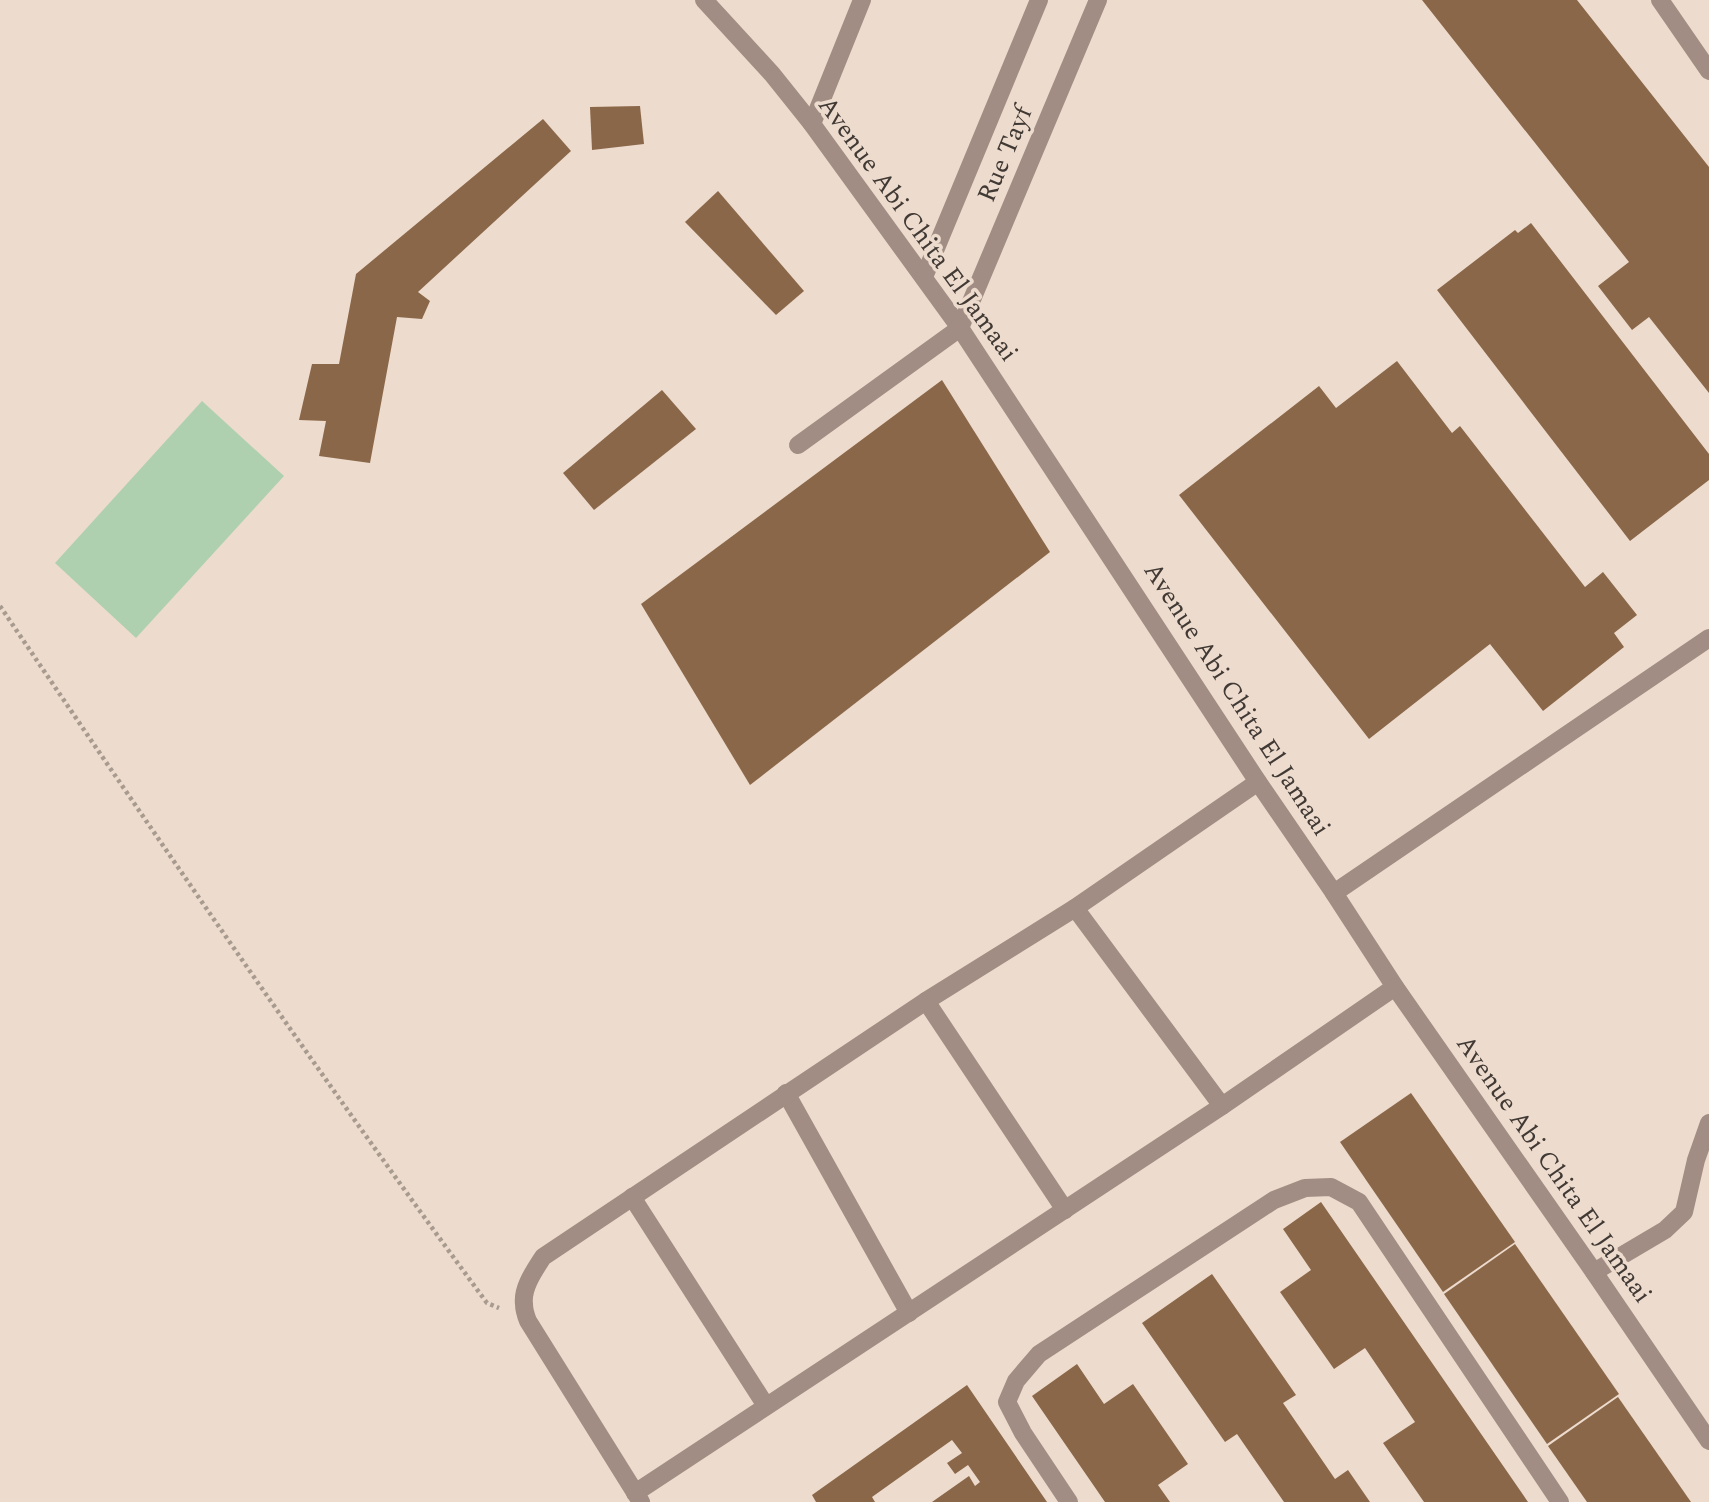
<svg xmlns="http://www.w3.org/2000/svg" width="1709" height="1502" viewBox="0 0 1709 1502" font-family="Spectral,serif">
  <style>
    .green { fill: #aed0af }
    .building { fill: #8b6749 }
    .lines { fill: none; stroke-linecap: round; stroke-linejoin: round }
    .path { stroke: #a79a8f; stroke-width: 4.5; stroke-dasharray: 3.5 3.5; stroke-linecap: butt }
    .minor { stroke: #a18d83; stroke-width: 18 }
    .labels { text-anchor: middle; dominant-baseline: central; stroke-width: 7; stroke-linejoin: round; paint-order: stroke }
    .street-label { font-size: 26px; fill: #403934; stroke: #eddbcd }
  </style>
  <rect width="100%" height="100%" fill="#eddbcd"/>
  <path class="green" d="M202,401l82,75 -148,162 -81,-75z"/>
  <g class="building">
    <path d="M1422,0h155l132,167v226l-60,-76 -17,13 -34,-44 31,-24z"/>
    <path d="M640,106l4,38 -52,6 -2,-43z"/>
    <path d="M543,119l28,32 -153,141 12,9 -8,18 -25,-2 -27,146 -51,-7 7,-35 -27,-1 13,-56h27l17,-90z"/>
    <path d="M718,191l86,100 -28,24 -91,-93z"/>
    <path d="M1531,223l178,231v26l-79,61 -193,-251 78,-60 3,3z"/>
    <path d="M1397,361l55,72 8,-7 125,161 18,-15 34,43 -23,18 10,14 -81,64 -53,-67 -121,95 -190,-244 140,-109 17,22z"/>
    <path d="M942,380l108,172 -300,233 -109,-181z"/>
    <path d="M662,390l34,39 -102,81 -31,-37z"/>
    <path d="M1411,1093l104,149 -72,50 -103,-150z"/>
    <path d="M1321,1202l207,300h-104l-41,-59 32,-21 -50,-74 -31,21 -54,-77 31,-22 -28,-41z"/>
    <path d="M1515,1244l104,150 -72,50 -103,-150z"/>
    <path d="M1212,1274l84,121 -13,8 52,76 13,-9 22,32h-86l-47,-68 -12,8 -83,-119z"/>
    <path d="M1077,1364l27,40 29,-20 55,80 -30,21 12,17h-65l-73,-106z"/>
    <path d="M967,1385l80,117h-115l37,-26 6,10 5,-4 -12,-17 -13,9 -8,-11 15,-10 -10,-13 -80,57 3,5h-59l-4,-7z"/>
    <path d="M1618,1397l73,105h-104l-39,-56z"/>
  </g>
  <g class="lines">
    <path class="path" d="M0,606c159,235 319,469 487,697l12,5"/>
    <g class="minor">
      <path d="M704,0l68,74 40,50 148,204 298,454 76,111 61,94 199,285 115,169"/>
      <path d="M1660,0l49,71"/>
      <path d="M812,124l50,-124"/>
      <path d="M924,277l115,-277"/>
      <path d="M960,328l138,-328"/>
      <path d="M798,445l162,-117"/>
      <path d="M1334,893l375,-255"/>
      <path d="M1075,908l147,198"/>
      <path d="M926,1001l139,209"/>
      <path d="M786,1093l123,220"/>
      <path d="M632,1197l134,209"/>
      <path d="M1594,1272l71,-42 19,-18 12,-52 13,-37"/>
      <path d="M635,1493l587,-387 173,-119"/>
      <path d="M641,1502l-113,-181c-2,-5 -4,-11 -4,-17 -2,-16 10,-33 19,-47l383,-256 149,-93 183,-126"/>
      <path d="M1069,1502l-46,-69 -16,-31 9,-21 23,-27 235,-154 31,-12 26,-1 28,15 201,300"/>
    </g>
  </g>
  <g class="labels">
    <g class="street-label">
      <text transform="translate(1005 154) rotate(-67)">Rue Tayf</text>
      <text transform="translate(918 229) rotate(54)">Avenue Abi Chita El Jamaai</text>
      <text transform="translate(1237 699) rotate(57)">Avenue Abi Chita El Jamaai</text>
      <text transform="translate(1554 1169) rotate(55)">Avenue Abi Chita El Jamaai</text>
    </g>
  </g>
</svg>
